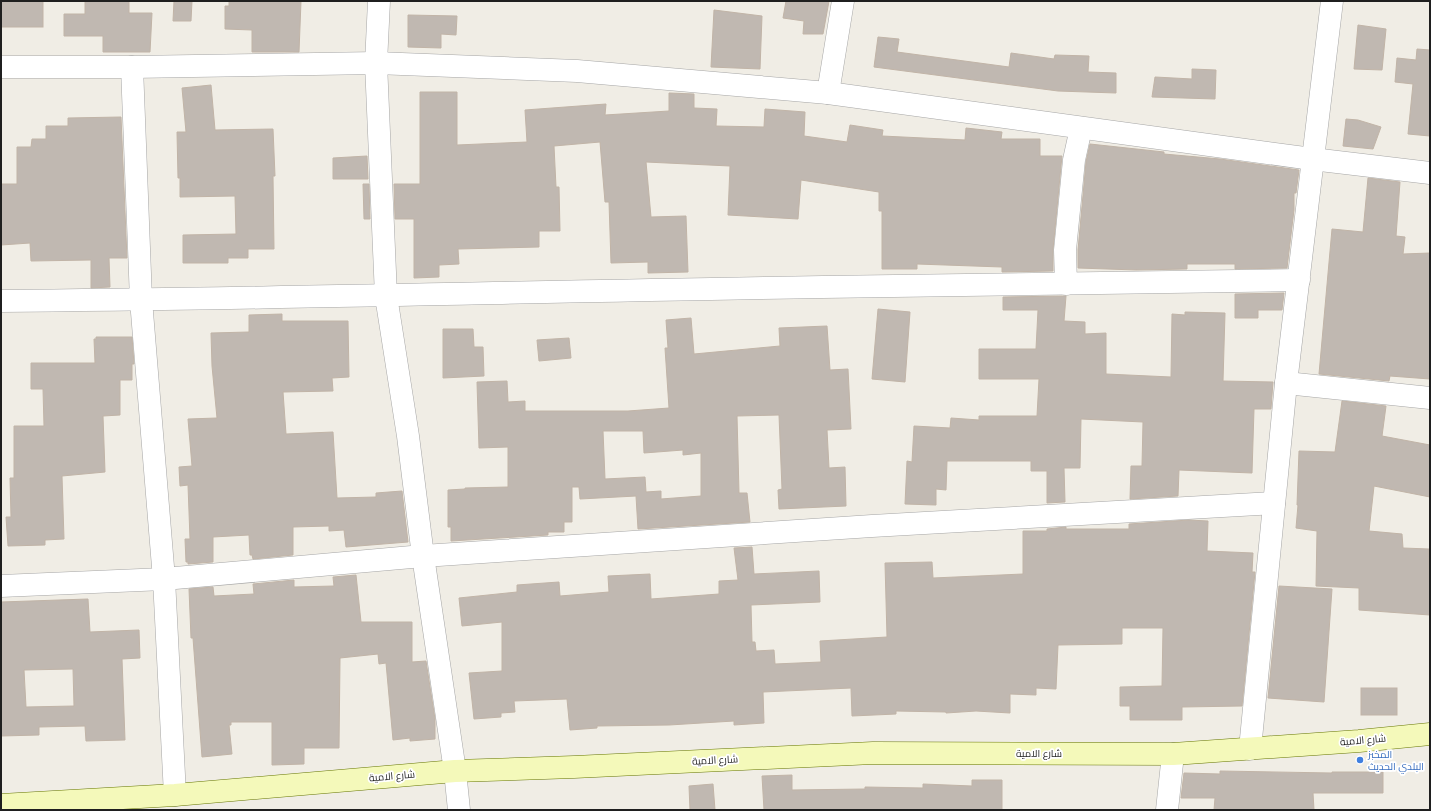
<svg xmlns="http://www.w3.org/2000/svg" width="1431" height="811" viewBox="0 0 1431 811" font-family="Figtree,Cairo,sans-serif">
  <style>
    .building { fill: #c0b8b1; stroke: #c1b4a7; fill-rule: evenodd }
    .lines { fill: none; stroke-linecap: round; stroke-linejoin: round }
    .street-casing { stroke: #a6a6a6; stroke-width: 23 }
    .secondary-casing { stroke: #677705; stroke-width: 23 }
    .street { stroke: #fff; stroke-width: 22 }
    .secondary { stroke: #f4f9ba; stroke-width: 22 }
    .shop-dot { fill: #3f7fe0; stroke: #fff; stroke-width: 1.5 }
    .labels { text-anchor: middle; dominant-baseline: central; stroke-width: 3.5; stroke-linejoin: round; paint-order: stroke }
    .street-label { font-size: 10px; fill: #1f1f1f; stroke: #fff }
    .shop-label { font-size: 10px; fill: #366cbe; stroke: #fff; text-anchor: start }
  </style>
  <rect width="100%" height="100%" fill="#f0ede5"/>
  <g class="building">
    <rect x="1" y="1" width="42" height="26"/>
    <path d="M85,1h44v12h23l-2,39h-47v-16h-39v-22h21z"/>
    <path d="M174,1h18l-1,20h-18z"/>
    <path d="M229,1h72l-2,51h-47v-22l-27,-1v-23h4z"/>
    <path d="M786,1h43l-6,33h-20l1,-13 -21,-3z"/>
    <path d="M714,10l48,6 -2,53 -49,-2z"/>
    <path d="M408,15l49,1 -1,19 -15,-1v14l-33,-1z"/>
    <path d="M1358,25l28,4 -4,41 -28,-1z"/>
    <path d="M878,37l21,2 -2,13 112,15 2,-14 43,6 1,-4 34,1 -1,16 28,1v20l-58,-2 -184,-24z"/>
    <path d="M1417,49l13,1v86l-22,-2 5,-50 -18,-2 2,-24 19,2z"/>
    <path d="M1192,69l24,1 -1,29 -63,-2 3,-20 37,2z"/>
    <path d="M211,85l4,45 58,-1 2,47h-2l1,73h-26v9h-20v5h-45v-28l53,-1 -1,-38 -55,1v-19h-2l-1,-46h9l-4,-44z"/>
    <path d="M420,92h37v53l70,-3 -2,-32 81,-6 -1,11 64,-4v-18l25,1v14l23,1 -1,17 48,1 1,-18 40,3 -1,24 43,6 3,-17 33,5 -1,6 83,4 1,-12 36,4 -1,7h39v17h22l-9,93v22l-51,1v-5l-85,-3v5h-35v-58h-3v-19l-78,-12 -3,39 -70,-4 2,-49 -84,-4 5,55 35,-1 2,56 -40,1v-11l-37,1 -2,-61h-4l-5,-60 -46,4 2,41h3l1,44h-21v16l-81,2 1,15 -20,1v12l-25,1v-59h-19l-1,-35h26z"/>
    <path d="M121,117l6,141h-18l1,29 -19,1v-28l-60,1 -1,-18 -29,2v-61h16v-37h14l1,-8h14v-13h22v-8z"/>
    <path d="M1346,119l12,1 23,7 -8,22 -30,-3z"/>
    <path d="M1090,144l74,8v2l56,5 79,11 -3,23h-2v17l-7,58 -52,1v-5h-48v5l-51,1 -58,-2v-18l8,-88z"/>
    <path d="M367,156l1,23h-35v-21z"/>
    <path d="M1368,178l32,4 -4,54 9,1 -2,17 27,-1v126l-40,-3 -1,5 -70,-7 13,-145 31,3z"/>
    <path d="M363,184h6l1,35h-6z"/>
    <path d="M1284,293l-2,17h-24v8h-23v-24z"/>
    <path d="M1066,296l-2,25 21,1v12l21,-1v41l65,3 1,-63 13,1v-3l40,1 -2,68 50,1 -2,27h-17l-2,64 -73,-3 -1,26 -48,3 1,-33h11l1,-44 -62,-3 -1,49h-16l1,34 -18,1v-32h-16v-10h-84l-1,29 -10,-1v16l-31,-1 2,-43 5,1 2,-36 36,2 1,-10 28,2v-4h58l2,-37h-60v-30h57l2,-39h-35v-13z"/>
    <path d="M878,309l32,3 -5,70 -33,-3z"/>
    <path d="M282,314v7h66l1,56 -17,1 1,13 -50,1 3,42 47,-2 4,66 39,-1v-4l26,-2 6,51 -62,5 -2,-17 -15,1v-5l-36,1v28l-40,4 -1,-4h-2l-1,-20 -36,2v25l-25,2v-2h-2l-1,-23h5l-2,-54 -8,1 -1,-19 13,-1 -4,-47 29,-1 -5,-52 -1,-33 38,-1v-17z"/>
    <path d="M691,318l3,36 86,-8 -1,-18 48,-2 3,44 18,-1 3,60 -24,1 2,38 16,-1 1,39 -67,3 -1,-19 4,-1 -3,-74 -42,1 2,77h8l3,29 -112,7 -2,-33 -56,3 -1,-12h-7v35h-8v10h-16v3l-97,6v-14h-3v-37l17,-1v-1l43,-1v-40l-29,1 -2,-66 30,-1 1,21 17,-1v10h103l41,-3 -4,-60h3l-2,-28zM603,431h40l1,22 39,-3v5l18,-2v43l-40,3v-8l-15,1 -1,-15 -40,2z"/>
    <path d="M443,329h30l1,18h9l1,29 -41,2z"/>
    <path d="M96,337h36l2,27h-2v16h-12v35l-17,1 2,56 -43,4 2,63 -19,1v5l-37,1 -2,-29h5l-1,-39h4v-52h30l-1,-37h-12v-26h64l-1,-24h2z"/>
    <path d="M569,338l2,20 -32,3 -2,-21z"/>
    <path d="M1342,401l44,5 -4,30 48,9v52l-56,-11 -5,45 33,3 1,14 26,1 1,66 -71,-5v-22l-43,-2 1,-55 -21,-3 2,-23h-1l2,-54 36,1z"/>
    <path d="M1189,520l19,1 -1,30 46,2 -1,19h3l-13,134 -60,1v13h-52v-14h-10v-19l42,-1 1,-58h-41v16l-64,1 -2,44 -20,-1v7l-26,-1v19l-34,-2 -30,2v-1l-50,-1v3l-44,2 -1,-28 -88,4 1,31 -30,2v-4l-65,4 -72,1v2l-27,2 -3,-31 -53,2 1,11 -14,1v4l-27,2 -5,-46 33,-2v-49l-40,4 -3,-28 58,-6v-7l42,-3 1,14 49,-4 -1,-16 42,-2 1,25 68,-5v-13l19,-1 -4,-32 18,-1 2,27 65,-3 1,31 -69,3 1,37h3l1,9 18,-1 1,14 46,-2 -1,-21 67,-4 -2,-74 47,-1 1,16 90,-4v-43h24v-2l19,-2v2h63v-5z"/>
    <path d="M356,575l5,47h51v40l14,-1 9,58v20l-25,2v-3l-17,2 -7,-77 -7,1 -1,-10 -38,4 -1,90h-35v16l-32,1v-43h-41v3h-2l3,29 -30,3 -9,-119h-2l-2,-49 24,-2 1,9 40,-2 -1,-10 41,-4v7l40,-1 -1,-9z"/>
    <path d="M1279,586l53,3 -8,113 -56,-4z"/>
    <path d="M88,599l2,33 49,-2 1,28 -18,1 3,81 -39,1 -1,-15 -46,1v8l-38,1v-134zM73,669l1,37 -48,1 -2,-37z"/>
    <rect x="1361" y="688" width="36" height="27"/>
    <path d="M1220,771l112,2v-1h51v21h-70l1,17h-100l1,-12h-34l3,-25 36,1z"/>
    <path d="M792,775v15l73,-1v-2l58,1v-4l49,2v-6h30v30h-238l-2,-34z"/>
    <path d="M713,784l2,26h-25l-1,-24z"/>
  </g>
  <g class="lines">
    <defs>
      <g id="street">
        <path d="M379,1l-3,62 10,233 22,140 15,120 32,215 4,39"/>
        <path d="M1,67h131l244,-4 201,8 251,22 484,66 118,14"/>
        <path d="M132,67l9,233 23,279 11,216"/>
        <path d="M828,93l15,-92"/>
        <path d="M1066,284l-1,-34 9,-90 7,-32"/>
        <path d="M1,301c274,-2 548,-10 822,-14 158,-3 317,-4 476,-7"/>
        <path d="M1286,383l144,15"/>
        <path d="M1,586l163,-7 259,-23 449,-30 402,-23"/>
        <path d="M1250,749l36,-366 46,-382"/>
        <path d="M1167,810l6,-56"/>
      </g>
      <path id="secondary" d="M1,805l174,-10 280,-24 119,-4 299,-14 300,1 186,-13 71,-7"/>
    </defs>
    <use href="#street" class="street-casing"/>
    <use href="#secondary" class="secondary-casing"/>
    <use href="#street" class="street"/>
    <use href="#secondary" class="secondary"/>
  </g>
  <circle class="shop-dot" cx="1360" cy="760" r="4"/>
  <g class="labels">
    <g class="street-label">
      <text transform="translate(1363 740) rotate(-5)">شارع الامية</text>
      <text x="1039" y="753">شارع الامية</text>
      <text transform="translate(715 760) rotate(-3)">شارع الامية</text>
      <text transform="translate(392 776) rotate(-5)">شارع الامية</text>
    </g>
    <g class="shop-label">
      <text x="1368" y="754">المخبز<tspan x="1368" dy="12">البلدي الحديث</tspan></text>
    </g>
  </g>
  <rect width="1431" height="811" fill="none" stroke="#1f1f1f" stroke-width="4"/>
</svg>
